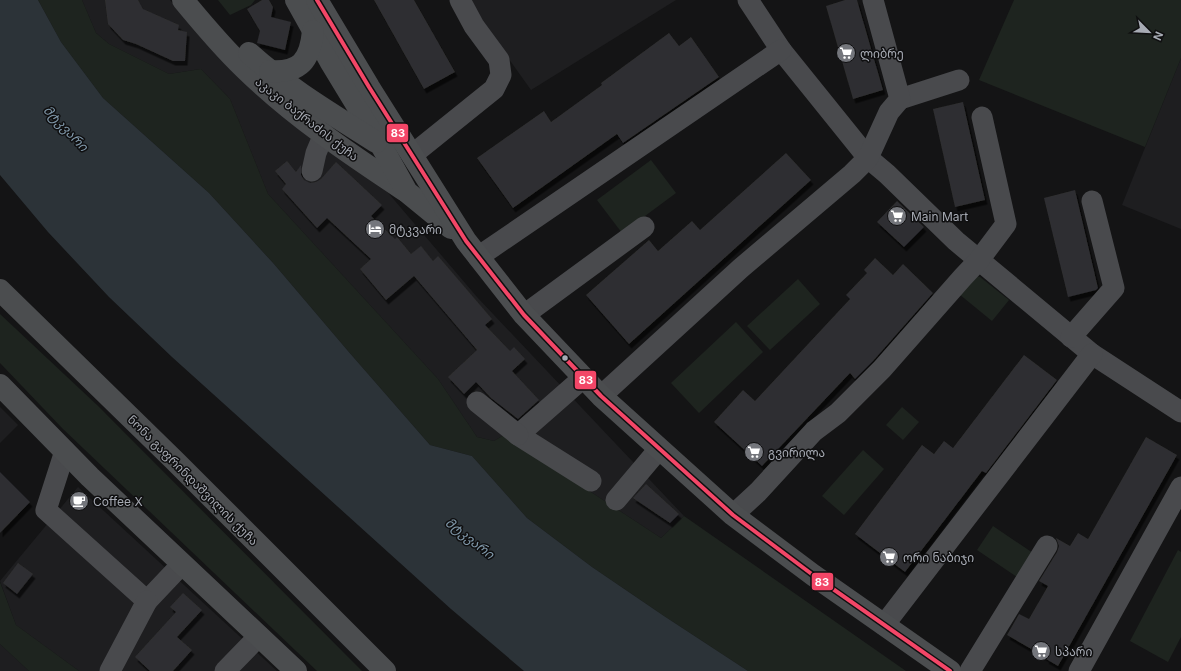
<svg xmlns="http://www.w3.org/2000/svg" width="1181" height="671" viewBox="0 0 1181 671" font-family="Inter,'Noto Sans Georgian',sans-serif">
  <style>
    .built { fill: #1e1e20 }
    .green { fill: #1e241f }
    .water { fill: #2c3338 }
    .building { fill: #2f2f30; filter: url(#shadow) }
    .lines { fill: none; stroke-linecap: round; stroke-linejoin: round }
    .minor { stroke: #494a4d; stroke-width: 21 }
    .major { stroke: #4b4d4f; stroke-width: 22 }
    .bus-1-casing { stroke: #0f0f10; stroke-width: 7 }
    .bus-1 { stroke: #f34667; stroke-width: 4 }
    .bus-dot { fill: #a7abb4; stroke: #0f0f10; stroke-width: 1.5 }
    .labels { text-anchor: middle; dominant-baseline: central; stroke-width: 3; stroke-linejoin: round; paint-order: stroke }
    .poi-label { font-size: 12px; fill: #a7abb4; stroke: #0f0f10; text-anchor: start }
    .street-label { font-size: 12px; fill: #a7abb4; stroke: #0f0f10 }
    .water-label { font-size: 13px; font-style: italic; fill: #8199ab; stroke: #0f0f10 }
    .line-badge { stroke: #0f0f10; stroke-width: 1.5 }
    .badge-label { font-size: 11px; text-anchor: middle; font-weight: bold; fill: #fff }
  </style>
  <defs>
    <filter id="shadow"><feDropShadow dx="2.5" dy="4.5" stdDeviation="0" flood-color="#0009"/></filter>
  </defs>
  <rect width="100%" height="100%" fill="#141415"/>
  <g class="built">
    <path d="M82,0h88l82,90 132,98 93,109 207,219 -23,22 -157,-103 -10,6 -17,-4 -39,-58 -170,-185 -38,-95 -29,-30 -32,5 -60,-30 -13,-11z"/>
    <path d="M469,0h207l-145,90 -62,-87z"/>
    <path d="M1181,58v171l-59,-24z"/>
    <path d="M0,407l18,18 -18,18z"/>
    <path d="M78,487l106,98 93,86h-198l-63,-46 -16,-44z"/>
    <path d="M0,644l29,27h-29z"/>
  </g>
  <g class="green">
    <path d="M38,0h44l14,33 13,11 60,30 32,-5 29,30 38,95 170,185 39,58 17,4 10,-6 157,103 23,-22 222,155h-158l-84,-55 -72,-49 -65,-49 -55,-62 -42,-11 -82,-94 -74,-87 -65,-71 -106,-95 -42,-56z"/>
    <path d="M218,0h37l-4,5 -21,10z"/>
    <path d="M1014,0h167v58l-36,89 -166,-67z"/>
    <path d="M651,160l25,33 -54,40 -25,-33z"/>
    <path d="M973,275l7,2 29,23 -17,21 -33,-27z"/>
    <path d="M798,279l22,25 -50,46 -23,-24z"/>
    <path d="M0,314l97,91 265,266h-45l-254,-242 -63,-66z"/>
    <path d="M736,322l27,30 -64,61 -28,-30z"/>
    <path d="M902,407l17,15 -16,18 -17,-15z"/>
    <path d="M863,450l21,19 -40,46 -22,-19z"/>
    <path d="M993,526l40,27 -16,24 -40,-27z"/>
    <path d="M1178,550l3,2v85l-13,25 -38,-21z"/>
    <path d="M0,582l16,43 63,46h-50l-29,-27z"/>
  </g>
  <path class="water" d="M0,0h38l23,42 42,56 106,95 65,71 74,87 82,94 42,11 55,62 65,49 72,49 84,55h-224l-73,-62 -279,-252 -63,-60 -61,-65 -48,-57z"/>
  <g class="building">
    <path d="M105,0h33l5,9 36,16 -1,5 9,2 -2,29h-12l-37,-17 -13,-4 -15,-16z"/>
    <path d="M262,0h7l4,7 -2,10 20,5 -6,28 -28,-7 3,-12 -13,-22z"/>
    <path d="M374,0h40l41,72 -31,17z"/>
    <path d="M845,0h12l26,90 -30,9 -27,-93z"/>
    <path d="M669,33l10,13 12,-9 28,40 -96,66 -6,-9 -104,74 -36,-50 67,-47 7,11 51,-37 -1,-2z"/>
    <path d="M963,102l22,98 -30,7 -22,-98z"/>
    <path d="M786,153l25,27 -182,164 -43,-49 63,-55 9,11 34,-30 8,9z"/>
    <path d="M287,161l9,11 5,-7v10l3,5 6,3 6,-1 5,-3 15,-17 46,43 -11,11 24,23 2,-2 14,17 10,-8 12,15 5,-5 54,63 -7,6 25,26 4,-4 11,12 -13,12 27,29 -21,19 -27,-21 -15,-16 -12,12 -16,-17 29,-27 -63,-74 -28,24 -26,-31 11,-10 -44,-41 -10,10 -35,-39 4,-5 -11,-13z"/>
    <path d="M1075,190l23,98 -2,2 -28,7 -24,-99z"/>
    <path d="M897,201l27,26 -20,20 -27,-25z"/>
    <path d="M875,258l18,17 10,-11 30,29 -60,68 -18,18 -5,-6 -88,93 -48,-44 29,-32 12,11 95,-102 -4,-4 21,-22 -3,-3z"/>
    <path d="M1024,355l33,25 -71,93 -4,-2 -77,101 -50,-38 67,-89 12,9 10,-13 9,7z"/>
    <path d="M1146,437l31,18 -119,211 -12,-7 1,-1 -40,-23 12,-21 10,5 19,-33 -9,-5 18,-29 2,-6 -3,-8 14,8 8,-13 10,6z"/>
    <path d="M0,472l30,30 -30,31z"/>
    <path d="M646,484l33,30 -9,9 -37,-25z"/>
    <path d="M18,563l15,11 -16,20 -14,-11z"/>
    <path d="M183,593l19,17 -25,27 15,13 -19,21h-23l-15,-14 41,-45 -6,-5z"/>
  </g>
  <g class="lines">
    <g class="minor">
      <path d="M748,0l33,50 87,108 19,16 69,67 136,113 89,58"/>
      <path d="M900,99l59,-19"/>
      <path d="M412,155l82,-66 7,-14 -2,-15 -25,-34 -14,-26"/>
      <path d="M312,171l4,-18 8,-19"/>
      <path d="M478,257l303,-207"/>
      <path d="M524,315l120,-88"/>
      <path d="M1071,337l43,-49 -22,-87"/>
      <path d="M583,378l-65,57 73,46"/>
      <path d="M601,396l140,-128 111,-94 16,-16 21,-46 11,-13 -27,-99"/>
      <path d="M477,402l41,33"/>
      <path d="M65,451l-19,59 101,91 35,-37"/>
      <path d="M616,500l43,-51"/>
      <path d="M733,515l25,-23 56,-61 24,-18 44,-44 81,-92 16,-17 27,-36 -24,-107"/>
      <path d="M884,625l208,-271"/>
      <path d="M110,671l37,-70"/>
      <path d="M225,671l34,-35"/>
      <path d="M970,671l77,-125"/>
      <path d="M1079,671l102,-184"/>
    </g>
    <g class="major">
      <path d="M183,0c19,23 39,47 61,68 48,47 104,85 160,122"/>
      <path d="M296,0l34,61 51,84 26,47 44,36"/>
      <path d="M317,0l52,87 97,154 58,74 77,81 132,119 80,60 137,96"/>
      <path d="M249,53c39,35 83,61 127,89"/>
      <path d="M270,71c30,2 40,-10 43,-40"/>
      <path d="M0,290l174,170 211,211"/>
      <path d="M0,385l90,92 206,194"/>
    </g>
    <defs>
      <path id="bus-1" d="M317,0l52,87 97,154 58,74 77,81 132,119 80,60 137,96"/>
    </defs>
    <use href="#bus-1" class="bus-1-casing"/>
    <use href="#bus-1" class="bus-1"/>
  </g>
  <defs>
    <symbol id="supermarket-disc" viewBox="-11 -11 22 22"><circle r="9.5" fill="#74767c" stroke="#0f0f10"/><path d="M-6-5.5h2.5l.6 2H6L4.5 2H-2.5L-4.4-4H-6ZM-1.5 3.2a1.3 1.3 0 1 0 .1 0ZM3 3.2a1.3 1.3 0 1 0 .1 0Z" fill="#fff"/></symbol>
    <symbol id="hotel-disc" viewBox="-11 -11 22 22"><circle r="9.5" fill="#74767c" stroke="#0f0f10"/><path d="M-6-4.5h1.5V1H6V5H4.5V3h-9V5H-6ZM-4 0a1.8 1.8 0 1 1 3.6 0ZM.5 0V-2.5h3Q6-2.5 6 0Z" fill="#fff"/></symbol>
    <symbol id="cafe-disc" viewBox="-11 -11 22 22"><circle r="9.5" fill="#74767c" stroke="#0f0f10"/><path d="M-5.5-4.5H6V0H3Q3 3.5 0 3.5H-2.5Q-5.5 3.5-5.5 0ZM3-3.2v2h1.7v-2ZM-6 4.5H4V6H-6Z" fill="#fff"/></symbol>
  </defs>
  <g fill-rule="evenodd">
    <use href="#supermarket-disc" x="835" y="42" width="22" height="22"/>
    <use href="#supermarket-disc" x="886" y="205" width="22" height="22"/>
    <use href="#hotel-disc" x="364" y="218" width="22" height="22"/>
    <use href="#supermarket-disc" x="743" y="441" width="22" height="22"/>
    <use href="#cafe-disc" x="68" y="490" width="22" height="22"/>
    <use href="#supermarket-disc" x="878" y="546" width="22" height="22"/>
    <use href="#supermarket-disc" x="1030" y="640" width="22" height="22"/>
  </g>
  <circle class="bus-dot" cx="565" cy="358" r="3.5"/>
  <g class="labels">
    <g class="poi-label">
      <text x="860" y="53">ლიბრე</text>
      <text x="911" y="216">Main Mart</text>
      <text x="389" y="229">მტკვარი</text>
      <text x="768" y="452">გვირილა</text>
      <text x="93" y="501">Coffee X</text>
      <text x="903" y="557">ორი ნაბიჯი</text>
      <text x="1055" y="651">სპარი</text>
    </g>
    <g class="street-label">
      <text transform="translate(307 119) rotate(38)">აკაკი ბაქრაძის ქუჩა</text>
      <text transform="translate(193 480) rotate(45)">ნონა გაფრინდაშვილის ქუჩა</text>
    </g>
    <g class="water-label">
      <text transform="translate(66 128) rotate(46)">მტკვარი</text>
      <text transform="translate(470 538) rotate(38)">მტკვარი</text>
    </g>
  </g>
  <g class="line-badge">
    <rect x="386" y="123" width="23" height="20" rx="4" fill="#f34667"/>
    <rect x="574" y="370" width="23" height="20" rx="4" fill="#f34667"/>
    <rect x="811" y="572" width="23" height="19" rx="4" fill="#f34667"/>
  </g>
  <g class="badge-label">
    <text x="398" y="137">83</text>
    <text x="586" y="384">83</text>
    <text x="822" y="586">83</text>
  </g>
  <g transform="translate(1149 32) rotate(114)" stroke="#0f0f10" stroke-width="3" paint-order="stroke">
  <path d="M0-3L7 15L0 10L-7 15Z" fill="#a7abb4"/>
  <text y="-6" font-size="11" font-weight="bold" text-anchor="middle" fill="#a7abb4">N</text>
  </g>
</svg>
